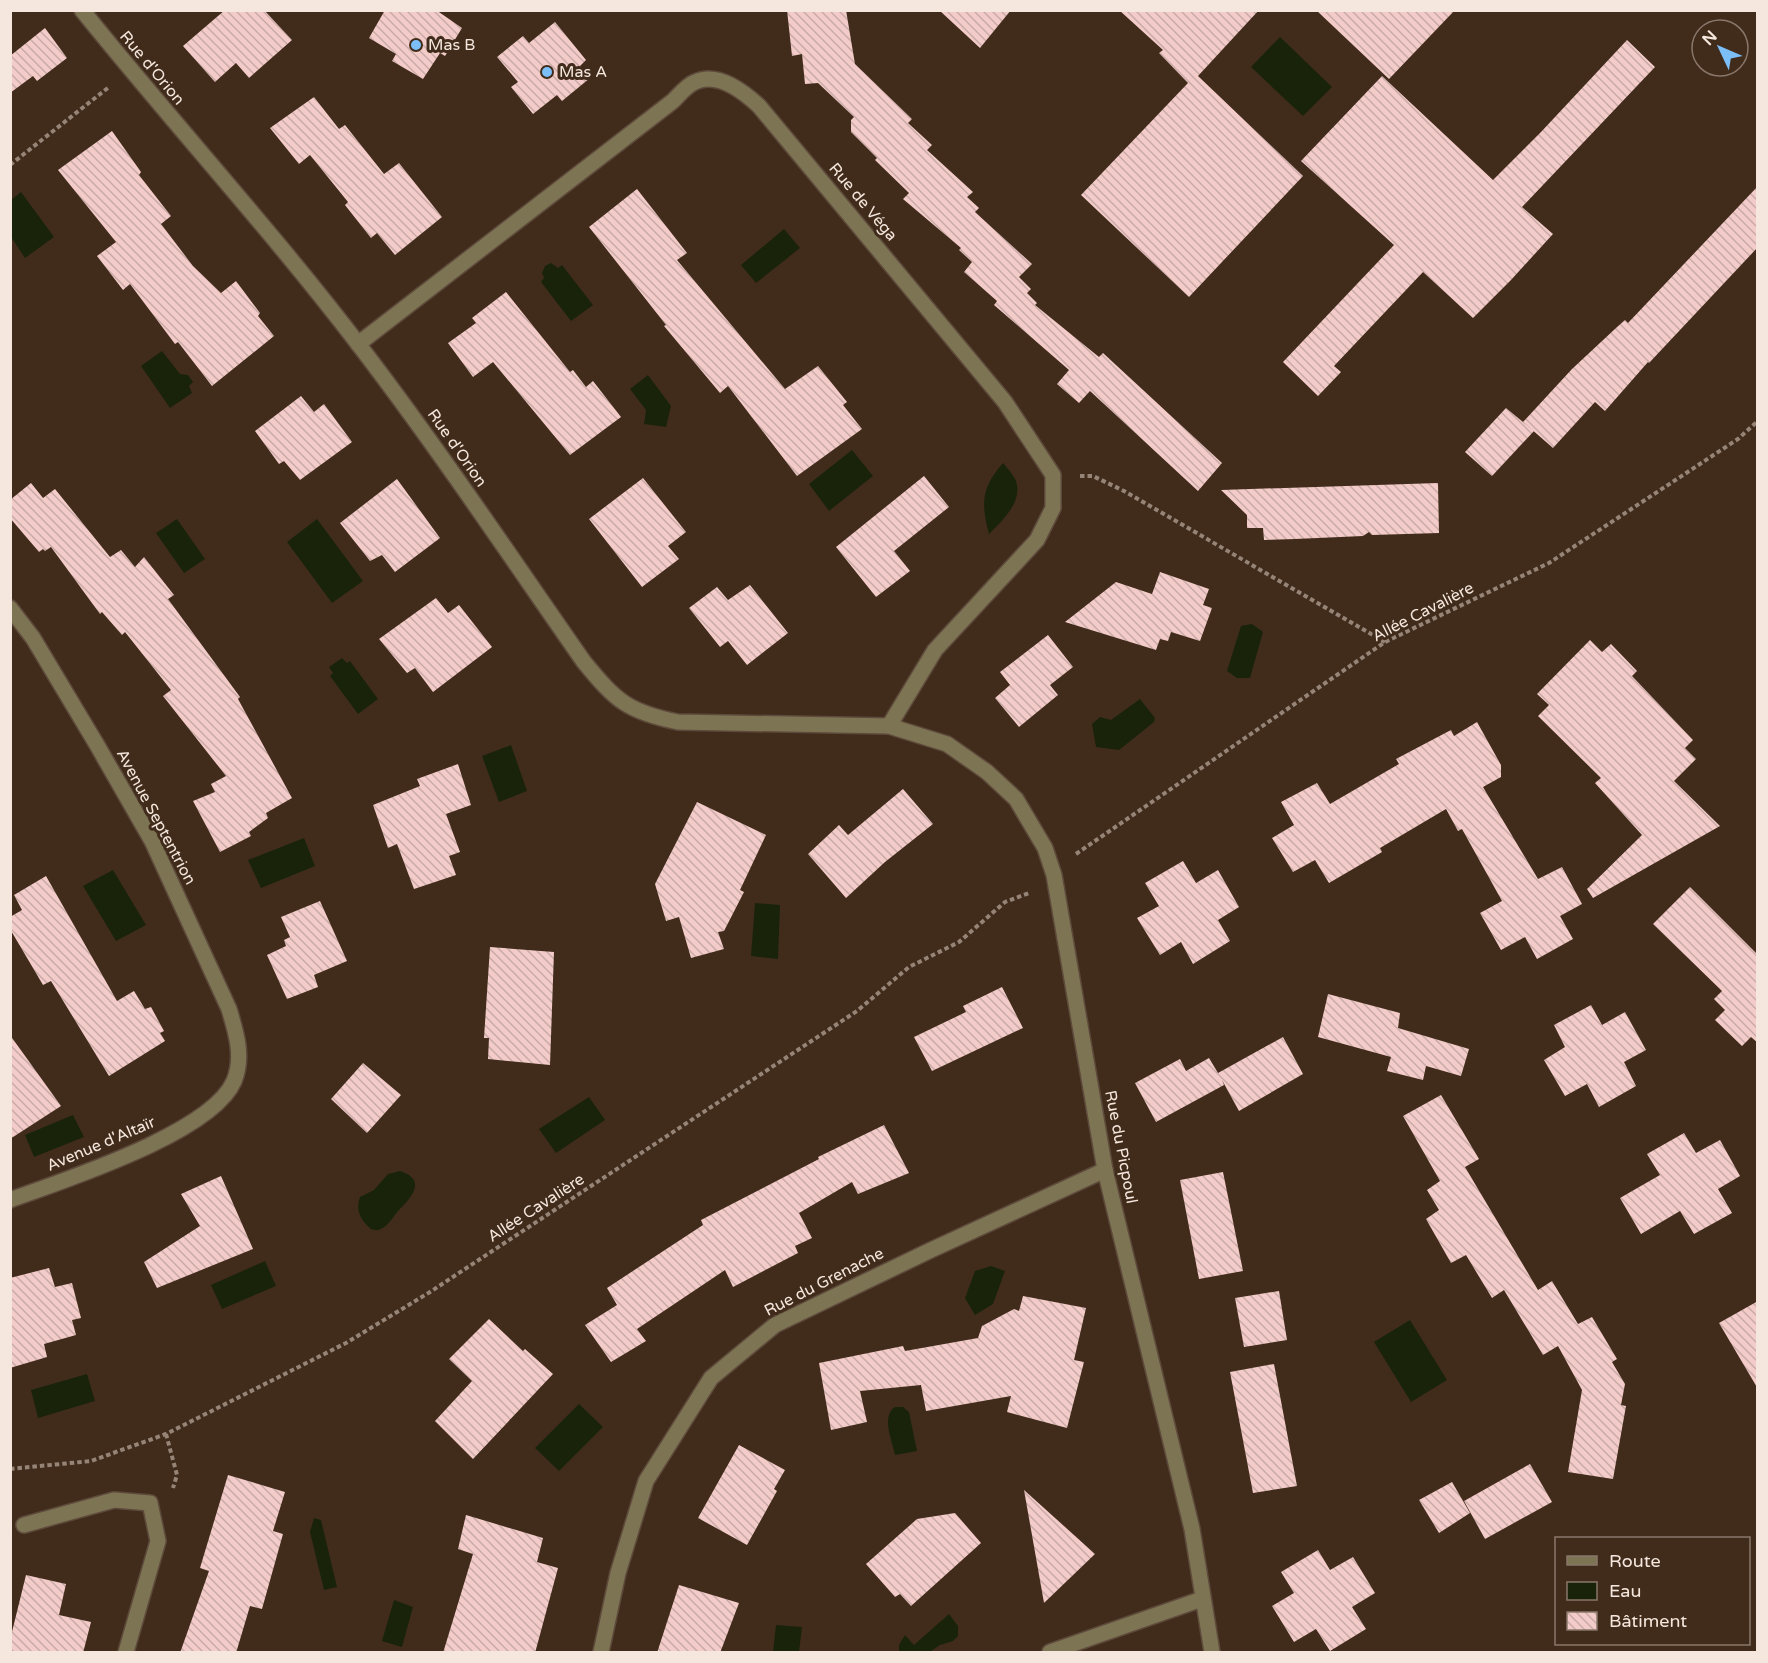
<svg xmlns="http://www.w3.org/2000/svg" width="1768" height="1663" viewBox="0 0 1768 1663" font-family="'Varela Round',sans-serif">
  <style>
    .water { fill: #19230a }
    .building { fill: url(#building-back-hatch) }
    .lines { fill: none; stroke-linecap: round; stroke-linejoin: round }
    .minor-casing { stroke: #5e4a3b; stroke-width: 18 }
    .path { stroke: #968477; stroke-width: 4; stroke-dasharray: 4.5 3; stroke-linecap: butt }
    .minor { stroke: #7d7454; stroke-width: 15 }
    .poi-dot { fill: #7bbef8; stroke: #412c1c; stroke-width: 2 }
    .labels { text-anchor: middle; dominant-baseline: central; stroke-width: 6; stroke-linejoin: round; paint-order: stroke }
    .poi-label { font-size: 16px; fill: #f5e7dd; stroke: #412c1c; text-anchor: start }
    .street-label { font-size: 16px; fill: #f5e7dd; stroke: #412c1c }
  </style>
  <defs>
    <pattern id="building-back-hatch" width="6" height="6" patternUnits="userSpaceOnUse" patternTransform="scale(1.5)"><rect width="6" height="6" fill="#f3ccc9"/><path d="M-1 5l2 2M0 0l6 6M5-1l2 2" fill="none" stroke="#c9aaa7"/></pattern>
  </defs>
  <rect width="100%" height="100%" fill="#412c1c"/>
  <g class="water">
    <path d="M1280,37l52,50 -29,29 -52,-49z"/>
    <path d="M21,192l33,45 -29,21 -14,-21v-37z"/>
    <path d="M784,229l16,19 -44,35 -15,-18z"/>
    <path d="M551,263l7,5 4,-3 31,40 -22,16 -30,-39 3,-4 -2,-5 3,-7z"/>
    <path d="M162,351l18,23 8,1 5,7 -4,4 3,7 -22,15 -29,-42z"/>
    <path d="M648,375l23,31 -5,21 -22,-3 2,-14 -16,-21z"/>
    <path d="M852,450l21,26 -44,35 -20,-27z"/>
    <path d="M1003,463c4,5 9,10 12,16 10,21 -13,42 -26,55 -8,-30 -8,-46 14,-71z"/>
    <path d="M177,519l28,40 -21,14 -28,-40z"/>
    <path d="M317,519l46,62 -31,22 -45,-61z"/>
    <path d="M1252,624l11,8 -13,46h-13l-10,-7 14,-45z"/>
    <path d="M342,658l5,5 3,-2 28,38 -20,15 -28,-38 3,-3 -4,-6z"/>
    <path d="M1140,699l15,19 -1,4 -35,28 -23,-3 -4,-23 8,-7 11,3z"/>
    <path d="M511,745l16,46 -28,11 -17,-46z"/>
    <path d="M304,838l11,28 -54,22 -13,-28z"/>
    <path d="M113,870l33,55 -30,16 -33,-55z"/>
    <path d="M755,903l25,2 -2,54 -27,-3z"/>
    <path d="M589,1097l16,23 -49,33 -17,-24z"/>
    <path d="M73,1115l11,22 -50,20 -9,-22z"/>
    <path d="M400,1171c28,9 11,27 -2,40 -5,6 -10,15 -17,18 -4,2 -6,1 -10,0 -10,-8 -16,-19 -11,-32l14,-7 14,-16z"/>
    <path d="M265,1261l11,25 -54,23 -11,-24z"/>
    <path d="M991,1266l14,5 -12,33 -18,11 -10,-17 10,-27z"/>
    <path d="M1410,1320l37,60 -36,22 -37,-60z"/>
    <path d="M87,1374l8,27 -57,17 -7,-28z"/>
    <path d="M579,1404l24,23 -44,44 -24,-23z"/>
    <path d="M895,1407h8l6,5 8,39 -22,4c-3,-15 -14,-39 0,-48z"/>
    <path d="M314,1518l7,2 16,67 -13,3 -14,-58z"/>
    <path d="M394,1600l19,7 -11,40 -20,-6z"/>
    <path d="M949,1614l9,12v10l-5,5 -13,4 -10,7h-31v-7l6,-10 9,10z"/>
    <path d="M776,1625l26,2 -3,25h-26z"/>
  </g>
  <g class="building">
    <path d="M225,10h39l28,30 -43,38 -13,-15 -21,19 -32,-36z"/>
    <path d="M385,10h51l26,18 -17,28 -5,-3 -17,26 -31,-18 4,-7 -27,-16z"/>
    <path d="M787,10h59l9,54 57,55 -4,4 24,22 -5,5 46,42 -6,5 12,11 -4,4 57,52 -13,13 12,12 -4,4 10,10 -2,2 64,52 4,-4 119,110 -24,28 -108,-100 -11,12 -22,-19 12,-14 -75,-65 3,-4 -33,-29 8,-10 -13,-12 2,-2 -58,-49 6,-6 -34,-33 2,-2 -26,-26v-12l3,-3 -36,-34 -13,1 -3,-30 -10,2z"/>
    <path d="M939,10h72l-31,38z"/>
    <path d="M1119,10h140l-61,66 105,100 -114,121 -108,-102 107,-112 -29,-30 4,-3z"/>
    <path d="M1316,10h139l-66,69z"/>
    <path d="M555,22l31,38 -6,6 10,12 -28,23 -5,-6 -24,19 -22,-27 7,-5 -21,-25 26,-21 6,7z"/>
    <path d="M45,28l22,30 -30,23 -4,-5 -23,17v-37z"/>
    <path d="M1627,40l28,27 -133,140 31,27 -42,46 -38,38 -50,-46 -89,94 7,6 -23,24 -35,-34 111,-117 -93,-84 81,-85 111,104 48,-48z"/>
    <path d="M314,97l25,32 6,-4 39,49 15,-11 43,54 -47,38 -18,-22 -6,5 -26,-33 3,-3 -38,-47 -11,9 -29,-36z"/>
    <path d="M112,131l29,41 -2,3 32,41 -10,8 32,42 28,27 15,-12 24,32 -2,3 16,20 -62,50 -34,-44 -3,2 -45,-60 -7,6 -26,-34 19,-14 -58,-72z"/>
    <path d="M1758,186v61l-109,116 -1,-1 -43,49 -10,-9 -42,46 -30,-26 49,-53 44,-41 9,-8 3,3z"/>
    <path d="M637,189l50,64 -10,7 108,129 33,-23 29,36 -4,3 19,24 -65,47 -69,-90 -8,7 -56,-67 2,-1 -77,-98z"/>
    <path d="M506,292l64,80 3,-2 13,17 7,-6 28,36 -51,38 -77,-93 -20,15 -25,-34 28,-20 -4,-5z"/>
    <path d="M301,396l13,16 10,-8 28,38 -52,38 -16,-19 -5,3 -24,-33z"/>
    <path d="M1506,408l28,23 -42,45 -27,-24z"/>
    <path d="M924,476l25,31 -55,44 16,20 -34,26 -40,-50z"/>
    <path d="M643,478l43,54 -18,14 11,13 -37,28 -53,-68z"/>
    <path d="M397,479l43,59 -45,34 -13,-17 -12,6 -30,-38z"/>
    <path d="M31,483l12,15 12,-9 55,68 11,-7 14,17 9,-10 30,38 -6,4 72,98 -2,2 54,99 -26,15 2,5 -19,14 2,4 -31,16 -27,-51 22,-9 -4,-8 15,-8 -63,-80 8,-6 -46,-58 -3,3 -20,-23 -2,2 -49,-67 -6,4 -2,-2 -4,3 -29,-34v-18z"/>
    <path d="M1438,483l1,50 -67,2 -3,-3 -6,4 -68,3 -31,1 -1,-12h-16v-13l-26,-25z"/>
    <path d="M1160,572l49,17 -6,16 9,3 -12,33 -29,-9 -3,9 -8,-2 -4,11 -91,-28 51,-40 36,12z"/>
    <path d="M750,585l38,48 -41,32 -19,-24 -8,6 -31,-39 28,-21 11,13z"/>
    <path d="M436,598l12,15 11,-8 33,42 -59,45 -18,-24 -8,5 -28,-34z"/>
    <path d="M1048,635l25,32 -23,18 8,10 -39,32 -24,-29 15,-13 -10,-13z"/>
    <path d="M1590,640l12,12 9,-8 26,27 -5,5 61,64 -8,8 11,11 -22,22 46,45 -127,72 -6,-9 55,-54 -47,-52 6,-5 -63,-62 11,-11 -12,-11z"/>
    <path d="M1477,722l24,43v12l-18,10 55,92 24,-12 20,37 -22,12 13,23 -36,20 -12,-22 -24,13 -21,-37 22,-12 -40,-72 -4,2 -12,-22 -66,39 2,4 -53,31 -14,-23 -22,12 -21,-34 22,-13 -13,-23 36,-19 13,21 69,-40 -3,-5 17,-9 38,-20 3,6z"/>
    <path d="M458,764l13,41 -25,9 14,38 -11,4 7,19 -42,14 -17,-45 -9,4 -15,-43 47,-19 -3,-7z"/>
    <path d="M903,789l30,35 -48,38 -39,36 -38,-44 31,-29 9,10z"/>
    <path d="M697,802l69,33 -26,55 4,2 -20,39 -6,1 6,17 -33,9 -12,-41 -13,4 -11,-37z"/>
    <path d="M1183,861l13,22 22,-13 21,37 -21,13 12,21 -37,23 -12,-22 -21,13 -23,-37 22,-12 -14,-23z"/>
    <path d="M46,876l71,125 17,-10 11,18 6,-2 13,24 -4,2 5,8 -56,35 -58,-95 -8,4 -33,-56v-12l12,-7 -8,-15z"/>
    <path d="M1690,887l68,68v88l-7,-6 -9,9 -27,-26 10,-10 -11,-11 8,-8 -69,-67z"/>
    <path d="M320,901l27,60 -33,14 4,12 -31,12 -20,-44 19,-9 -2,-6 6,-3 -9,-20z"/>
    <path d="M490,947l64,5 -4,113 -62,-6 1,-21h-5z"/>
    <path d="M1002,987l21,41 -91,43 -18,-34 52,-25 -3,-6z"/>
    <path d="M1328,994l72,19 -2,15 71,21 -8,27 -35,-10 -3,14 -36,-9 4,-14 -73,-20z"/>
    <path d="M1591,1005l11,20 23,-13 21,38 -22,12 12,24 -37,21 -12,-23 -22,12 -21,-36 21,-13 -11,-22z"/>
    <path d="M10,1035l51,71 -51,33z"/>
    <path d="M1283,1037l20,37 -64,37 -17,-31 2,5 -68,37 -21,-39 45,-24 6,12 23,-13 9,15z"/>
    <path d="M363,1063l38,32 -34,38 -36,-34z"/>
    <path d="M1441,1095l38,64 -14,8 73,123 14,-9 26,43 14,-7 25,42 -5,3 13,22 -4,21 5,1 -13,73 -45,-7 14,-82 -24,-44 -15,9 -39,-65 -12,8 -26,-43 -15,8 -25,-44 13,-9 -12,-20 13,-9 -37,-65z"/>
    <path d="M884,1125l25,48 -51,21 -6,-12 -53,31 13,25 -17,8 3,7 -65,34 -8,-17 -88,59 9,12 -35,21 -26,-37 32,-20 -10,-17 96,-63 -2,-5 118,-61 -1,-2z"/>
    <path d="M1684,1133l12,20 24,-13 20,36 -22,13 14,24 -38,21 -14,-23 -39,23 -21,-36 40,-23 -13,-21z"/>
    <path d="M1223,1172l20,99 -44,8 -19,-99z"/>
    <path d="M221,1176l32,73 -96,39 -13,-26 56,-36 -19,-32z"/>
    <path d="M49,1268l6,19 17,-4 9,35 -9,2 4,15 -32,9 3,13 -37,11v-90z"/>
    <path d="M1279,1291l8,49 -43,7 -9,-49z"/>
    <path d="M1023,1296l63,12 -12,52 10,2 -17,66 -60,-16 4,-16 -85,15 -5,-26 -61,6 7,31 -36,8 -12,-67 84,-17 2,5 73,-13 4,-12 32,-17 5,2z"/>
    <path d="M1758,1301v88l-39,-66z"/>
    <path d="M489,1319l34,32 2,-2 28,25 -80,85 -38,-38 37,-40 -23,-22z"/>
    <path d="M1274,1364l23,122 -44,7 -23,-121z"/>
    <path d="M739,1445l46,25 -11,19 3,2 -30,54 -49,-27z"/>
    <path d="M1530,1464l22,38 -67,37 -21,-38z"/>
    <path d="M228,1475l57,17 -12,39 10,3 -21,75 -12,-3 -14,47h-56l29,-82 -9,-3z"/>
    <path d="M1452,1482l18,31 -31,20 -20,-33z"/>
    <path d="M1024,1490l71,64 -51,49z"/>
    <path d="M955,1513l26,30 -70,63 -11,-12 -5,3 -29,-33 51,-45z"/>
    <path d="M466,1515l77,23 -6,24 21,6 -23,85h-92l30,-99 -15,-5z"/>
    <path d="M1318,1550l12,20 23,-13 22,36 -23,14 14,22 -36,22 -14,-22 -22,13 -22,-36 22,-13 -13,-21z"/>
    <path d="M26,1575l40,9 -7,31 32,7 -8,31h-73v-13z"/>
    <path d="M679,1585l60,18 -19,50h-63z"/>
  </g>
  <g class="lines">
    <defs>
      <g id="minor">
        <path d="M82,10c91,113 189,220 277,335 79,103 151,211 225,317 32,39 44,50 94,60l211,4 58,18 40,28 29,27 29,49 9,27 51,295 87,359 20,123"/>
        <path d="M358,344l315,-243c6,-6 14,-16 22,-19 23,-11 49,10 64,24l246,296 48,73v33l-16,32 -102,110 -46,76"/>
        <path d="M10,608l23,30 64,107 55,96 77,168c7,23 15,48 5,72 -22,52 -170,99 -224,119"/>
        <path d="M24,1525l90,-25 36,3 8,38 -32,111"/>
        <path d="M601,1652l17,-79 28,-92 65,-103 64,-53 156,-75 174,-80"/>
        <path d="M1050,1652l152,-53"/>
      </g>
    </defs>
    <use href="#minor" class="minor-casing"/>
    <g class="path">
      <path d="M10,165l99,-78"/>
      <path d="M1080,476h13l31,15 261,151"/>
      <path d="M1076,854l309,-212 164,-79 189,-124 20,-18"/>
      <path d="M166,1434l11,41 -4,13"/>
      <path d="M10,1469l81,-8 75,-27 180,-91 84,-51 427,-281 52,-44 50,-25 46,-40 24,-9"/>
    </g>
    <use href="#minor" class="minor"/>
  </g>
  <g class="poi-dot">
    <circle cx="416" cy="45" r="6"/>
    <circle cx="547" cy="72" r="6"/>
  </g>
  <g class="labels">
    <g class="poi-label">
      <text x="428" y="45">Mas B</text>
      <text x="559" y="72">Mas A</text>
    </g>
    <g class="street-label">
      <text transform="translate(152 68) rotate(50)">Rue d'Orion</text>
      <text transform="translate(863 202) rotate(50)">Rue de Véga</text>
      <text transform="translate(457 448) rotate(55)">Rue d'Orion</text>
      <text transform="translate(1423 612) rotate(-27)">Allée Cavalière</text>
      <text transform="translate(156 817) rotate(62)">Avenue Septentrion</text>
      <text transform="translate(101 1144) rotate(-23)">Avenue d'Altaïr</text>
      <text transform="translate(1121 1147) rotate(79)">Rue du Picpoul</text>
      <text transform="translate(536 1208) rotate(-33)">Allée Cavalière</text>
      <text transform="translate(824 1282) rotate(-27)">Rue du Grenache</text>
    </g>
  </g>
  <rect width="1768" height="1663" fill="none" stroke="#f5e7dd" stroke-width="24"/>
  <rect x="1555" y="1537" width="195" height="108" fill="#412c1c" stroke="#897769" stroke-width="1.5"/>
  <rect x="1567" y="1556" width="30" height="9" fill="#7d7454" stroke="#897769" stroke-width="1.5"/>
  <text x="1609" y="1567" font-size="18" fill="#f5e7dd">Route</text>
  <rect x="1567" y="1582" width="30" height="18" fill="#19230a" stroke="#897769" stroke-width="1.5"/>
  <text x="1609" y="1597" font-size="18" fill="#f5e7dd">Eau</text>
  <rect x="1567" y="1612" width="30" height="18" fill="url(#building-back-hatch)" stroke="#897769" stroke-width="1.5"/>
  <text x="1609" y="1627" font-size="18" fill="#f5e7dd">Bâtiment</text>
  <g transform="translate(1720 48) rotate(314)"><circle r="28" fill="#412c1c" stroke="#897769" stroke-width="1.5"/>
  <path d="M0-4.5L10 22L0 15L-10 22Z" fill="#7bbef8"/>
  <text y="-9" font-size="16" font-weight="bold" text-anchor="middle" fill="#f5e7dd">N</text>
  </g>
</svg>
